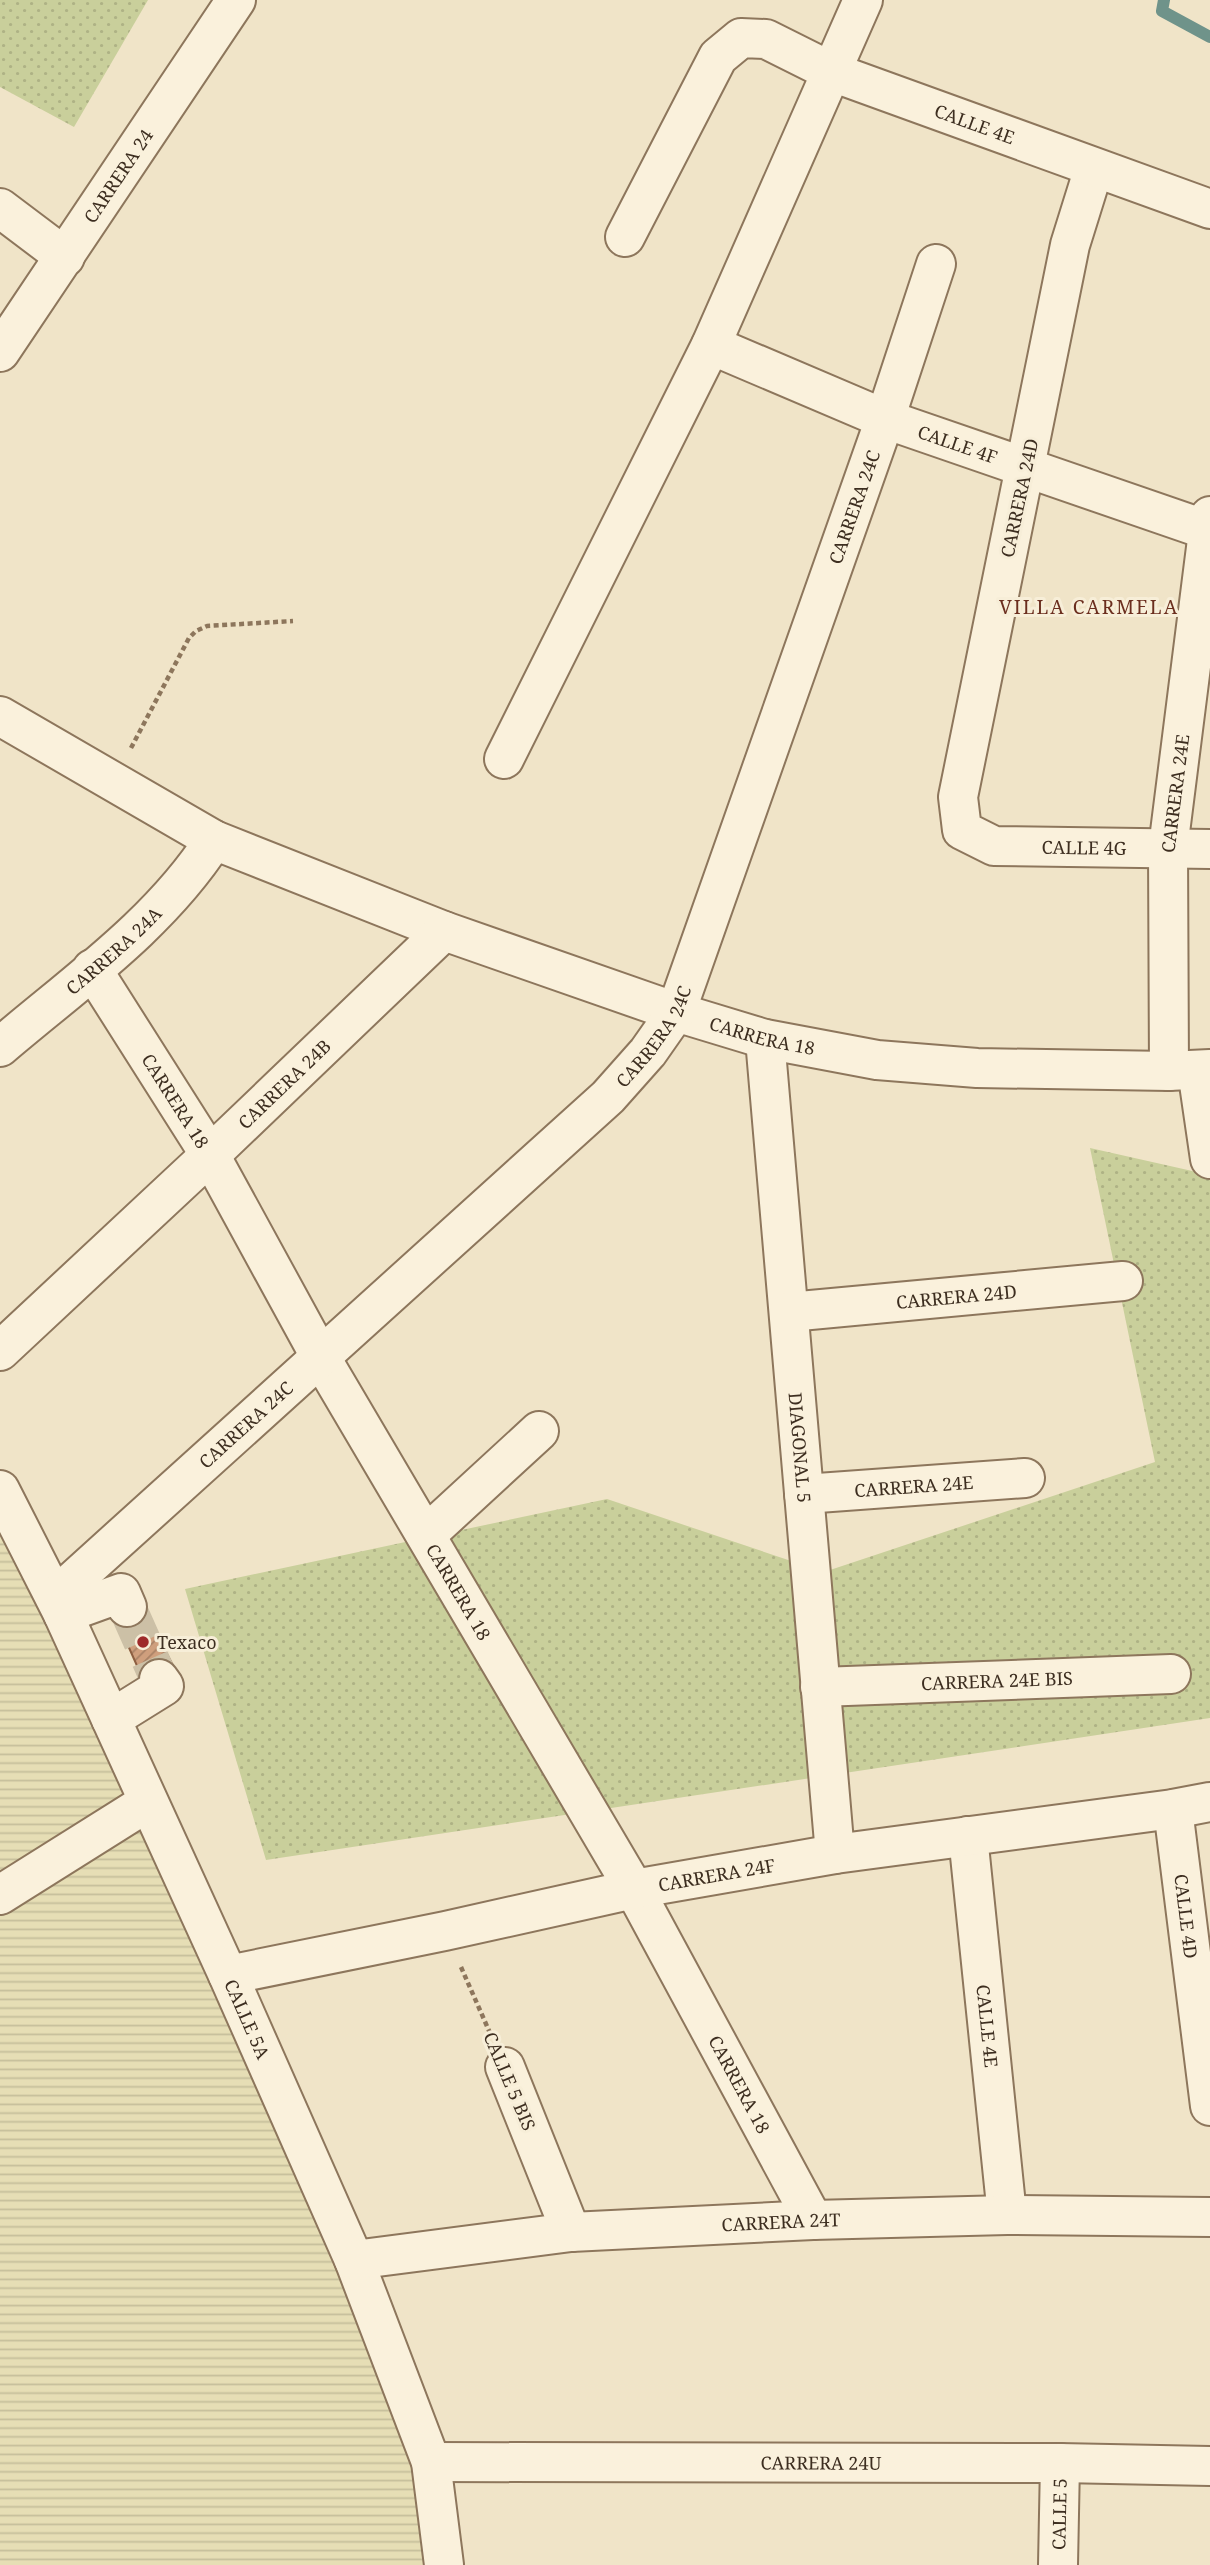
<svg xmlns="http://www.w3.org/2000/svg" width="1210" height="2565" viewBox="0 0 1210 2565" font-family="'Noto Serif',serif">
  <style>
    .farmland { fill: url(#farmland-rules) }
    .grass { fill: url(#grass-dots) }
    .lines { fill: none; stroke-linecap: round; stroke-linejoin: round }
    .stream { stroke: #6f938a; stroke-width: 12 }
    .building { fill: url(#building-hatch); stroke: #8d5f41; stroke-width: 2 }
    .minor-tunnel { stroke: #ccc0a6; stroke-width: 38; stroke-dasharray: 38 19; stroke-linecap: butt }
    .minor-casing { stroke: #8d765c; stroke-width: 42 }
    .path { stroke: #8d765c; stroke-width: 4.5; stroke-dasharray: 5 3.5; stroke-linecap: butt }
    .minor { stroke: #faf1dc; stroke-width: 38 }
    .poi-dot { fill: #9e2a2b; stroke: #f7eed8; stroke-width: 2.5 }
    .labels { text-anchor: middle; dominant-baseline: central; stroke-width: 6; stroke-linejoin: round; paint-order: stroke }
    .street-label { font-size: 18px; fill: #3d2e20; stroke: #f7eed8 }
    .poi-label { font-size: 18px; fill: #3d2e20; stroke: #f7eed8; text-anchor: start }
    .neighbourhood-label { font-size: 19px; letter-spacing: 2px; fill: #6b2e1e; stroke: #f7eed8 }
  </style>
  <defs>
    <pattern id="farmland-rules" width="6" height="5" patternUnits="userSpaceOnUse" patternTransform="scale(1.75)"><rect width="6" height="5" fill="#e6deb5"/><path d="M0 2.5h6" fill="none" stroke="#c6bf9b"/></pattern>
    <pattern id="grass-dots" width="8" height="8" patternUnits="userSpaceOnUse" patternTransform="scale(1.75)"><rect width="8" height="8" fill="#c9cf9b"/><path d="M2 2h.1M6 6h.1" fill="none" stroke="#aeb285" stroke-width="1.8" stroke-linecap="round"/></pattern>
    <pattern id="building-hatch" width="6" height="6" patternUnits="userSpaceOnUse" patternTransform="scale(1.75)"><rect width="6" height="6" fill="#cf9f7d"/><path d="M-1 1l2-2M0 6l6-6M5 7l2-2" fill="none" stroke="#a98266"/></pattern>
  </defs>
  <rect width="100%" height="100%" fill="#f0e4c8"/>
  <path class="farmland" d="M0,1490l354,770 90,305h-444z"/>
  <g class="grass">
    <path d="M0,0h148l-74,127 -74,-40z"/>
    <path d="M1090,1148l120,27v543l-944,142 -81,-271 422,-90 217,73 331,-110z"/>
  </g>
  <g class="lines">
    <path class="stream" d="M1164,0l-2,11 48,26"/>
  </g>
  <path class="building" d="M139,1601l36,68 -29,17 -32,-72z"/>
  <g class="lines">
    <path class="minor-tunnel" d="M127,1607l32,72"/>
    <defs>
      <g id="minor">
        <path id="s1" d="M1094,168l-24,77 -112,552 4,33 32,16 216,3"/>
        <path d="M0,208l65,49"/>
        <path id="s2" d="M625,237l93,-180 23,-19 25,1 66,33 378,137"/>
        <path id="s3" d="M711,345l174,74 325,112"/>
        <path id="s4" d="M0,352l236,-352"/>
        <path id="s5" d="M0,716l214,124 230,91 232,81 89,27 112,21 100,8 192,3 41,-2"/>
        <path d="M504,759l207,-414 152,-345"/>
        <path id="s6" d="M92,969l118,186 111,203 313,531 179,331"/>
        <path id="s7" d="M765,1039l70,815"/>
        <path id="s8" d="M0,1047c75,-64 160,-123 214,-207"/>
        <path d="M1197,1070l13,89"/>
        <path id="s9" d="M1169,1071l-1,-223 42,-332"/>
        <path id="s10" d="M789,1312l334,-31"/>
        <path id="s11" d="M0,1351l210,-196 234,-224"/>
        <path id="s12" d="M0,1490l63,124 165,361 126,285 77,202 13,103"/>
        <path id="s13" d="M804,1494l221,-16"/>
        <path d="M426,1535l113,-104"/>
        <path id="s14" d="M55,1597l553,-500 40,-45 28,-40 209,-593 51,-155"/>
        <path d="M63,1614l58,-21 6,14"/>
        <path id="s15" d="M820,1687l351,-13"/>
        <path d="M111,1719l53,-33 -5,-7"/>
        <path id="s16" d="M1173,1809l37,297"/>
        <path id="s17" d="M968,1836l39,379"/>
        <path d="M0,1895l148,-93"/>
        <path id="s18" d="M228,1975l217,-44 189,-42 201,-35 338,-45 37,-7"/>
        <path d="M505,2067l66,165"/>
        <path id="s19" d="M354,2260l217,-28 242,-12 194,-5 203,2"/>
        <path id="s20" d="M431,2462l629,1 150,3"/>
        <path id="s21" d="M1058,2565l2,-102"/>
      </g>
    </defs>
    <use href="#minor" class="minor-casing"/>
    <g class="path">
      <path d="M131,748l58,-110 7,-7 11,-5 86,-5"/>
      <path d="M461,1967l29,66"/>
    </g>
    <use href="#minor" class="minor"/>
  </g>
  <circle class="poi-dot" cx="143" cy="1642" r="7"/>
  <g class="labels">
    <g class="street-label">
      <text stroke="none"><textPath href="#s2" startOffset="483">CALLE 4E</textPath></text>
      <text stroke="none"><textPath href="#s4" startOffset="212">CARRERA 24</textPath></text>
      <text stroke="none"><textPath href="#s3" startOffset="266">CALLE 4F</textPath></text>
      <text transform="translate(1019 498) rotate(-78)">CARRERA 24D</text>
      <text stroke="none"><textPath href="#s14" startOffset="1390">CARRERA 24C</textPath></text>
      <text stroke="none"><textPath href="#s9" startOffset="278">CARRERA 24E</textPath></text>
      <text stroke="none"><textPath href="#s1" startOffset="803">CALLE 4G</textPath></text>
      <text stroke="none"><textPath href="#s8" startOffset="149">CARRERA 24A</textPath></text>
      <text stroke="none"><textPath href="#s14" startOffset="822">CARRERA 24C</textPath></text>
      <text stroke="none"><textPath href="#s5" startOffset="830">CARRERA 18</textPath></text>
      <text stroke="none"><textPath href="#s11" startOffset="390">CARRERA 24B</textPath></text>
      <text stroke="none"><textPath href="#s6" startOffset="156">CARRERA 18</textPath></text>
      <text stroke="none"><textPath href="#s10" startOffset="168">CARRERA 24D</textPath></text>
      <text stroke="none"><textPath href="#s14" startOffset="257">CARRERA 24C</textPath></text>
      <text stroke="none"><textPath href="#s7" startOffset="410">DIAGONAL 5</textPath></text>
      <text stroke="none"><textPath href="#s13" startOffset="110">CARRERA 24E</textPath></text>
      <text stroke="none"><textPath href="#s6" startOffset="723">CARRERA 18</textPath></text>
      <text stroke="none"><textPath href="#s15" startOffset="177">CARRERA 24E BIS</textPath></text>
      <text stroke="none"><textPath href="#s18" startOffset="499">CARRERA 24F</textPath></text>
      <text stroke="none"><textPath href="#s16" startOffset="108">CALLE 4D</textPath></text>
      <text stroke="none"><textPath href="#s12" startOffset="584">CALLE 5A</textPath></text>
      <text stroke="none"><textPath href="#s17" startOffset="191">CALLE 4E</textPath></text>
      <text transform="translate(510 2081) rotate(67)">CALLE 5 BIS</text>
      <text stroke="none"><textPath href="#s6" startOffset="1290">CARRERA 18</textPath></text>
      <text stroke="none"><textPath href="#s19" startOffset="429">CARRERA 24T</textPath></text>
      <text stroke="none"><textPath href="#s20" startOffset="390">CARRERA 24U</textPath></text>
      <text stroke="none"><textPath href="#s21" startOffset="51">CALLE 5</textPath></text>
    </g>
    <g class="poi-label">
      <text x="157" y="1642">Texaco</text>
    </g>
    <g class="neighbourhood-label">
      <text x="1089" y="607">VILLA CARMELA</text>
    </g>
  </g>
</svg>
